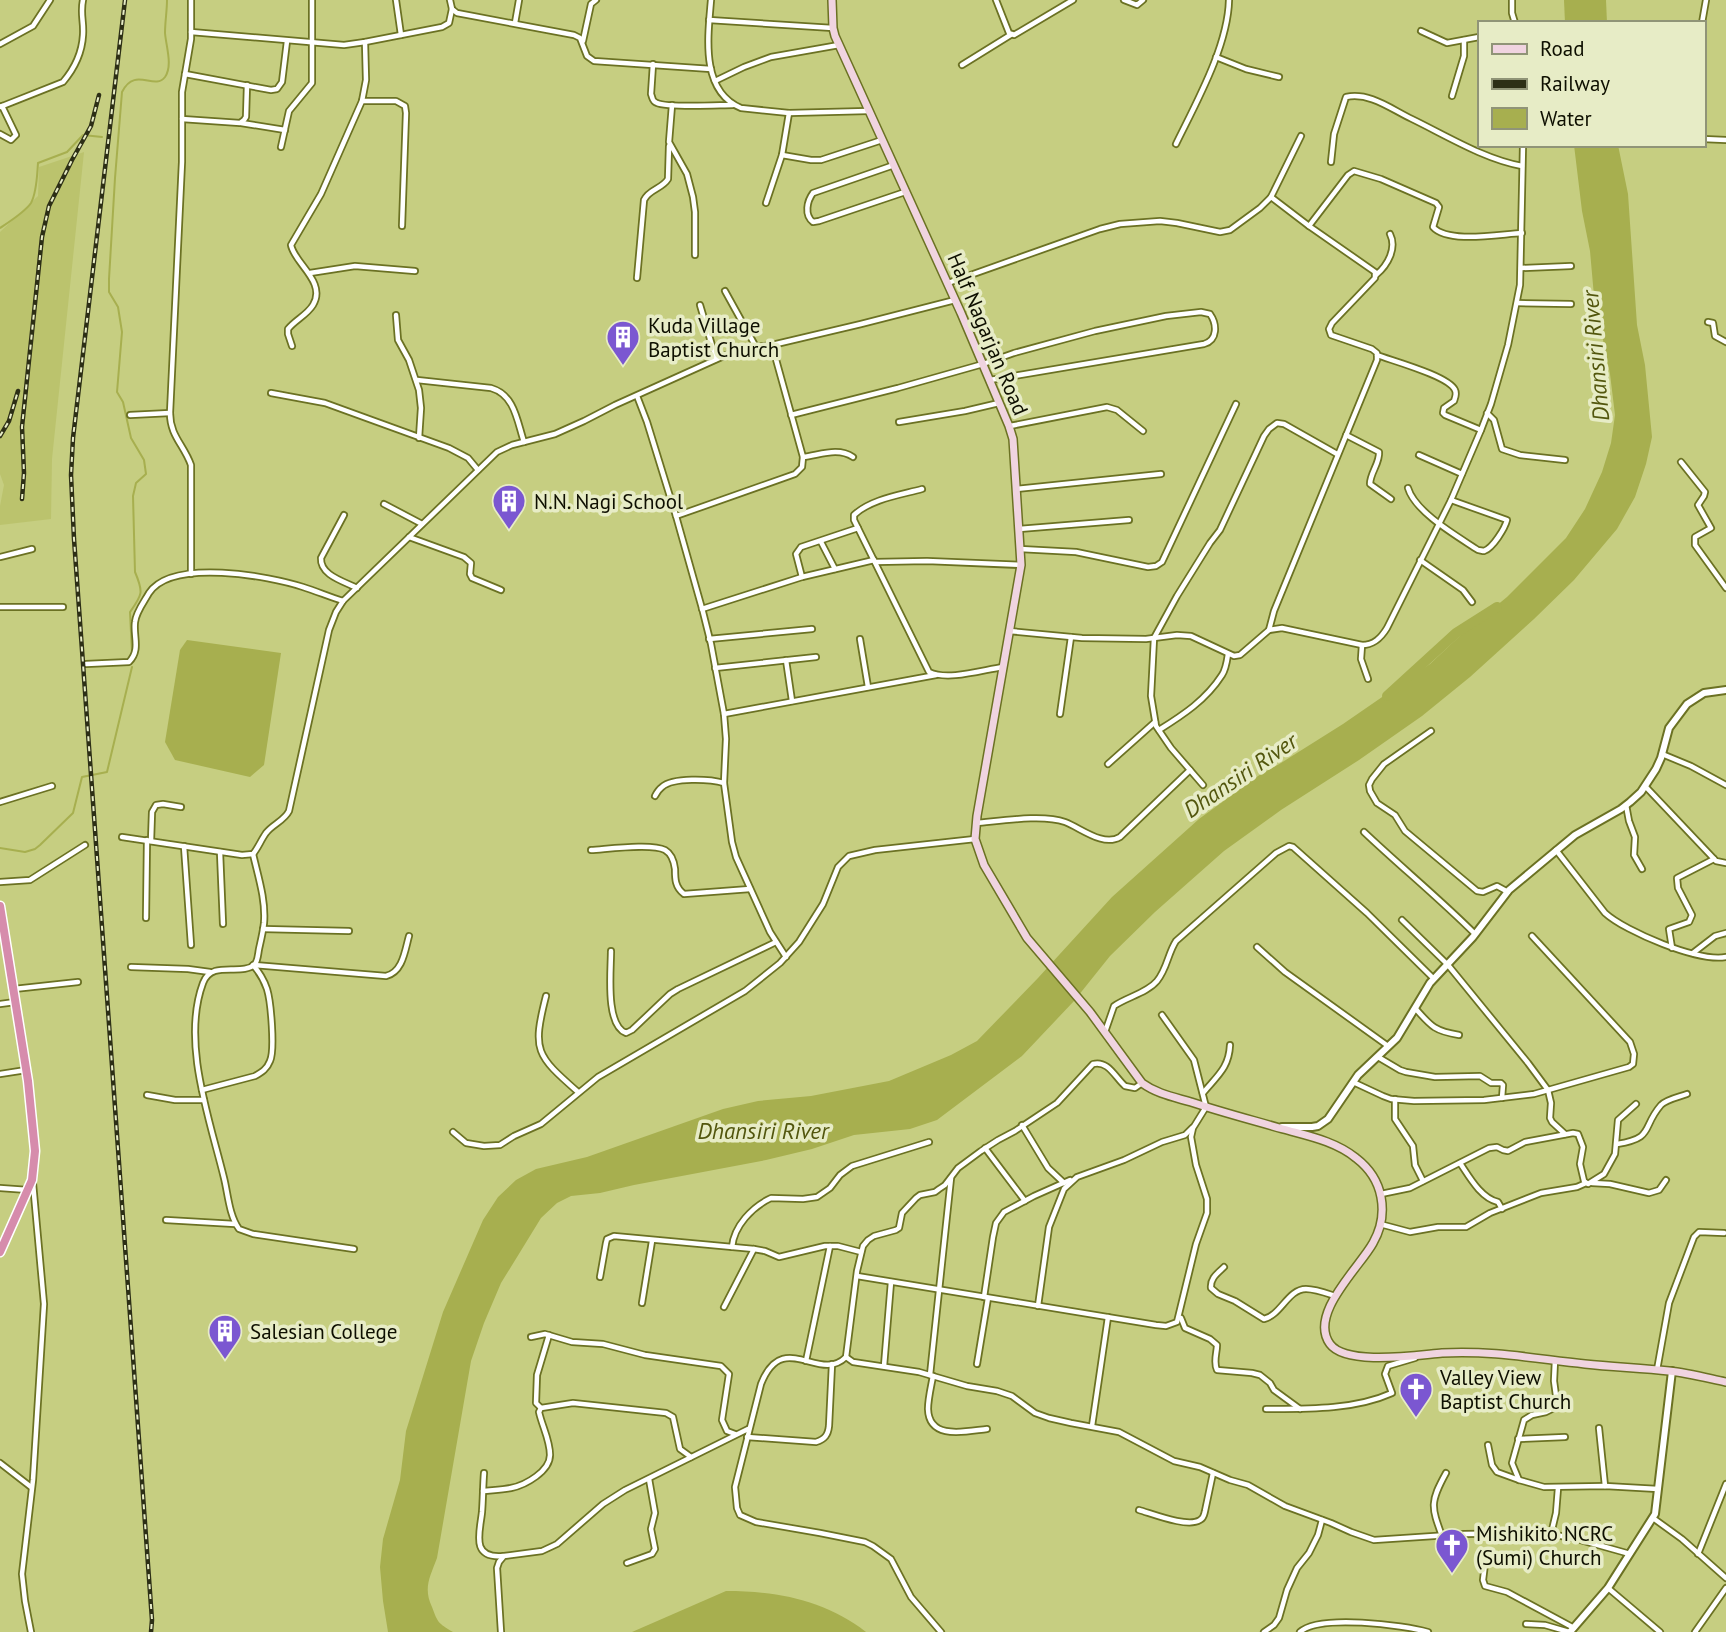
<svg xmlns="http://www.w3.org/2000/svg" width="1726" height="1632" viewBox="0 0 1726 1632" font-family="'PT Sans',sans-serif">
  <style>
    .built { fill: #bbc36d }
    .water { fill: #a7af4f }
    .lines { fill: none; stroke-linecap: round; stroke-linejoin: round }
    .stream { stroke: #a7af4f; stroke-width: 2 }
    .river { stroke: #a7af4f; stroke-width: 10 }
    .minor-casing { stroke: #6b7123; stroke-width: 8 }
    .tertiary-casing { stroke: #6b7123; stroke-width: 10 }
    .secondary-casing { stroke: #6b7123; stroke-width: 10 }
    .trunk-casing { stroke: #fff; stroke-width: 11 }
    .minor { stroke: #fff; stroke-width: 4.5 }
    .tertiary { stroke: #fff; stroke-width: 6 }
    .secondary { stroke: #f0d4e0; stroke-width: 7 }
    .trunk { stroke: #d68cac; stroke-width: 8 }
    .rail-casing { stroke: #2d2f16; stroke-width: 4.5 }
    .rail { stroke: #e7ecc6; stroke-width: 2; stroke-dasharray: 5; stroke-linecap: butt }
    .labels { text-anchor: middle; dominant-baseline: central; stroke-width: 7; stroke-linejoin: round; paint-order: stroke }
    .poi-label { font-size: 21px; fill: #0e0f00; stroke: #e7ecc6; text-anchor: start }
    .street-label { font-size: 21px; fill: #0e0f00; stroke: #e7ecc6 }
    .water-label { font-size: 23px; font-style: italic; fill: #52560d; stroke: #e7ecc6 }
  </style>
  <rect width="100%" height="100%" fill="#c6ce81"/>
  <path class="built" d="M84,152l-32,307 -1,60 -51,6v-19l4,-21 -4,-11v-242l38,-36 1,-29z"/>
  <g class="water">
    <path d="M1564,0h42l1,23h-42z"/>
    <path d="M1574,145h44l10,49 9,131 8,40 7,72 -6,27 -11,33 -18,32 -43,51 -40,39 -64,58 -48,39 -63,44 -78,50 -57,41 -69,61 -45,44 -36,45 -52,55 -85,64 -27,9 -56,6 -42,14 -46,11 -132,25 -34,8 -29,3 -14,7 -16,15 -40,65 -17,40 -13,38 -34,197c-7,19 -14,30 -5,49 6,16 6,16 21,25h-65l-5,-31 -3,-34 3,-28 17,-59 6,-49 37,-119 40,-92 15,-23 18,-17 20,-11 51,-12 136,-48 35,-8 53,-5 78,-15 62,-26 26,-14 61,-63 74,-81 87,-78 59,-43 23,-13 62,-39 87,-60 32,-30 45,-37 59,-59 19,-29 17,-37 9,-29 4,-28 -5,-41 -16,-78 -4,-45 -8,-40z"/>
    <path d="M187,640l94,13 -17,112 -14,12 -75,-17 -10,-18 15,-92z"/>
    <path d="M726,1591c51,0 99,9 140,41h-234z"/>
  </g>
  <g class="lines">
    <g class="stream">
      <path d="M0,228c9,-6 25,-16 31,-25 6,-11 6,-28 7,-40l29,-11 16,-17 19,2"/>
      <path d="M132,653l-2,-41c12,-17 14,-19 5,-40l-2,-76 3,-13 10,-9 -2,-14 -13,-22 -8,-36 -6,-10 5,-60 -4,-25 -9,-15v-13l6,-101 7,-86c13,-26 32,-1 43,-15 8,-11 1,-31 0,-44 0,-11 2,-22 2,-33"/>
      <path d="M0,848l25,4 10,-3 5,-4 33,-32 9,-36 25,-5 25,-105"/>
    </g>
    <path class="river" d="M1387,696l69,-63 41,-26"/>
    <defs>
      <g id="minor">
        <path d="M191,0v39l-9,53v70l-12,251c0,23 14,32 21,52v109"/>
        <path d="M396,0l5,35"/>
        <path d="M450,0l2,9 5,4 117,22 6,3 7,18 7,5 117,8"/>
        <path d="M711,0c-3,36 -11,91 30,108l48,5 79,-2"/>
        <path d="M996,0l13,33 5,2 59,-35"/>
        <path d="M1124,0l13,5 6,-5"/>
        <path d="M1512,0v13l3,10"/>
        <path d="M709,20l124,8"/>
        <path d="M515,23l4,-23"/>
        <path d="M1702,23l4,-23"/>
        <path d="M1421,31l26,12 32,-6"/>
        <path d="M191,32l153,13 21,-3 77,-15 7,-4 3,-14"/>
        <path d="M583,41l8,-37 5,-4"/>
        <path d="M0,44l33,-18 17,-26"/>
        <path d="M1216,57l30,12 33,8"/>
        <path d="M653,64l-2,30c2,5 1,7 6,9 10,5 63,2 76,2"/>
        <path d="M962,65l50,-31"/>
        <path d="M185,74l86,16 6,-1 5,-7 5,-41"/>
        <path d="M715,81l29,-14 27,-10 68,-12"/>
        <path d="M1452,96l12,-40v-16"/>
        <path d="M362,101h34l9,5 1,7 -4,113"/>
        <path d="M672,105l-3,37 18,32 6,23 2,15v43"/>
        <path d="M0,107l63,-25c11,-13 19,-29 20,-47 1,-14 -3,-21 0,-35"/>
        <path d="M182,119l58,4 4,-3 2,-3 1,-32"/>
        <path d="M241,123l44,7"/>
        <path d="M0,134l11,6 5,-5 -14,-29"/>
        <path d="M1703,139l23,1"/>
        <path d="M1176,144c20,-41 52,-98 53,-144"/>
        <path d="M281,147l8,-36 23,-28v-83"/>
        <path d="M782,155l29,5h10l61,-20"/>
        <path d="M1331,162l3,-28 11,-34 1,-3c24,-5 45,12 66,22 35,17 72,40 110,47"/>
        <path d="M894,165l-81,28c-6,8 -9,22 0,29l6,-1 86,-29"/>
        <path d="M766,203l16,-48 7,-42"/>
        <path d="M1309,226l39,-51 6,-4 27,8 55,24 3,4 -6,20c15,17 67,7 89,6"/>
        <path d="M1521,268l50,-2"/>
        <path d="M310,273l45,-7 60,5"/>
        <path d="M1376,275c12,-10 21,-27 14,-41"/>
        <path d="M637,278l7,-78c5,-11 18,-11 24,-21l1,-33"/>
        <path d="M948,283l152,-54 20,-5 40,-3 17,2 43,9 10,-2 30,-22 11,-11 30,-61"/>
        <path d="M725,291l31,56"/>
        <path d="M1517,303l54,1"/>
        <path d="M700,305l16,54"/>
        <path d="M396,315l2,25 11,20 10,30 2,18 -2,30"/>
        <path d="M1708,322l5,1 2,13 11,6"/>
        <path d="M292,346l-4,-12v-5c7,-9 19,-14 25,-24 14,-23 -19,-42 -22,-60l30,-51 41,-93 4,-21 -1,-38"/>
        <path d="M1377,355c16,6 72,21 78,35 2,4 0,8 -1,11l-10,7 -1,5 2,2 36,15"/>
        <path d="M417,380l74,8c24,7 26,33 33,54"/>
        <path d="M271,393l54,10 124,45 19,10 10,12"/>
        <path d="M637,396l10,26 29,94 27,96 8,32 13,70 2,25 -2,44 8,59 4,15 34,75 16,25"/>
        <path d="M1487,413l7,7 8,29 18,6 45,5"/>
        <path d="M130,415l40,-2"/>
        <path d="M791,415l107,-27 85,-24 31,-11 81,-22 71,-15 35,-4 9,2c7,10 8,26 -6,30l-214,36"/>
        <path d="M899,422l66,-11 34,-8"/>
        <path d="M1010,426l97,-19 10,3 26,21"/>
        <path d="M1346,435l33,17c1,11 -9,21 -9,32l21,15"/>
        <path d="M1419,455l43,19"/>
        <path d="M803,457c17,-2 35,-10 50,0"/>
        <path d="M1681,462l24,30 -1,4 -6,9 13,23 -16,9v8l31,43"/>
        <path d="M1408,488c7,24 49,48 70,62 2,0 4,1 6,1 9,-3 21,-23 23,-31l-56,-20"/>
        <path d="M922,489c-22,6 -51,10 -68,26v5l75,152c19,9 53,-2 74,-5"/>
        <path d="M1016,489l145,-15"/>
        <path d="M384,504l38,20"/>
        <path d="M344,515l-23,43c-1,17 22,23 36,30"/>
        <path d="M676,516l119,-42 7,-7 1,-10 -31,-112"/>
        <path d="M1019,529l110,-9"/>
        <path d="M409,537l55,20 7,6 -1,11 2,4 29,12"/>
        <path d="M821,542l14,27"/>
        <path d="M1020,549l56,3 72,15 8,-1 6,-4 74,-158"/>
        <path d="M0,557l32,-8"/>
        <path d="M1420,560l43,30 9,12"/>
        <path d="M875,562l52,-1 94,4"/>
        <path d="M802,577l-6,-23 5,-7 57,-19"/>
        <path d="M0,607h63"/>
        <path d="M702,609l100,-32 72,-17"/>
        <path d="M1269,630l5,-19 103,-251v-7l-5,-4 -41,-14 -2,-6 3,-6 43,-45v-6l-66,-46 -38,-29"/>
        <path d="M1009,631l73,7 64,1 31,-4 14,1 43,20 6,-1 29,-25 13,-2 80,17c12,0 19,-7 25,-17l64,-128 30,-70 10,-26 17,-59 12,-60 3,-140"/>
        <path d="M709,639l103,-10"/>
        <path d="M860,639l8,48"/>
        <path d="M1362,645l-1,14 7,20"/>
        <path d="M786,660l6,41"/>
        <path d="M86,664l43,-2c12,-12 4,-26 6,-40 1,-10 9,-20 14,-29 23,-35 120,-17 154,-6 13,4 27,10 40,14"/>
        <path d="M715,668l101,-11"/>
        <path d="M724,714l212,-39"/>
        <path d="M1060,714l11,-77"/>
        <path d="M1159,730c24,-15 47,-30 63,-55 4,-6 5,-14 6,-21"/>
        <path d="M1431,731l-47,33 -12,15 -3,6 1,6 7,12 18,12 10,16 72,60 6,1 14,-6 11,6"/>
        <path d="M1662,754l29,12 35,19"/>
        <path d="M1108,764l47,-42"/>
        <path d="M1203,785l-32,-37 -15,-22 -5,-30 3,-58 23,-42 33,-53 10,-13 44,-94 5,-7 8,-6 7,1 53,30"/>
        <path d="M1645,786l71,75 10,2"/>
        <path d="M655,796c2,-4 3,-6 7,-9 11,-10 48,-8 62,-4"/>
        <path d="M0,802l52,-16"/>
        <path d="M1626,805l3,16 6,16 -1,18 8,14"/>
        <path d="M976,823c24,-2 67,-9 89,-1 16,6 38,25 55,15l70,-67"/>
        <path d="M1364,832c37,35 76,67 111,102"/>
        <path d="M122,837l120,18 11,-1c5,-6 8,-14 13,-21 7,-9 18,-12 23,-22l40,-181 7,-18 7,-11 154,-149 15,-7 43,-11 29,-13 31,-16 111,-50 30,-8 16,-2 89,-21 94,-24"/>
        <path d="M151,841l1,-29 4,-7 7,-1 18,3"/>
        <path d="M184,846l7,99"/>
        <path d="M591,850c17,-1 61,-7 74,0 7,4 9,11 10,19 0,10 0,18 9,25l66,-5"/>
        <path d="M1556,850l49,63c21,19 93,49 121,44"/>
        <path d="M220,852l3,72"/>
        <path d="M253,854c5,22 13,46 11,69 -1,9 -3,17 -5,26 -1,5 -1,11 -4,15 -13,13 -43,-5 -52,19 -22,59 7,137 21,195 4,16 5,37 15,51l14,5 101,15"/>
        <path d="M0,882l30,-2 55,-35"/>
        <path d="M146,918l1,-78"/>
        <path d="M1402,920l46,45 80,98 20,27 3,13 -1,15 2,4 13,12"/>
        <path d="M263,929l86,2"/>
        <path d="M1257,947l28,25 103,74"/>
        <path d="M1672,948l-3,-19 20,-7 3,-7 -14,-27 -1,-10 37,-19"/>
        <path d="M611,951c0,20 -6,74 15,82l6,-3 38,-36 8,-5 98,-47"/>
        <path d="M1693,953l22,-17 11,-3"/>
        <path d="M254,965l132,11c17,-4 19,-26 23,-40"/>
        <path d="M131,967l57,2 22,3"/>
        <path d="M14,989l64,-7"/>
        <path d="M546,996c-14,55 -10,59 32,96"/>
        <path d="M0,1004l15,-2"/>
        <path d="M1415,1008c16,18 19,23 44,27"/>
        <path d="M1105,1032l9,-26c13,-9 33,-13 43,-25 10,-12 11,-28 19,-40l100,-88 13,-7 4,1 74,66 67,66"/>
        <path d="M1378,1057l22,13 6,2 29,5 45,-1 11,7h10l2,2 -1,13"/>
        <path d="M0,1074l26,-4"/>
        <path d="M1353,1082l30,14 8,3 23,2 70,-1 50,-6 95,-27 4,-3 1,-10 -4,-12 -98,-106"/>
        <path d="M202,1090l53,-14c7,-4 12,-7 15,-15 5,-11 1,-59 -3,-72 -3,-9 -7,-16 -14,-24"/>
        <path d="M1203,1093c14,-17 26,-25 27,-48"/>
        <path d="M147,1095l28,5h29"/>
        <path d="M1395,1099v20l18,27 2,19 8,16"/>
        <path d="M1022,1125l26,43 16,15"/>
        <path d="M453,1132l13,11 18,3 16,-1 14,-9 27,-12 57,-47 147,-86 35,-28 19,-21 24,-38 15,-37 11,-11 26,-6 100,-11"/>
        <path d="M1617,1144c38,-6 24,-16 44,-39 6,-6 18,-8 26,-11"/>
        <path d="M985,1148l40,53"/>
        <path d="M1460,1163c10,15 21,35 38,39l4,7"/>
        <path d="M1592,1183l18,1 39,9 10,-3 7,-10"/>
        <path d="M0,1188l28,2"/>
        <path d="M1381,1194l29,-6 79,-40 8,-1 6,3 5,1 17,-9 48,-9 5,1 5,13 -3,17 4,17 4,3 16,-10 11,-20 3,-34 18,-16"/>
        <path d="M166,1220l69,4"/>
        <path d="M1380,1224l30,8 28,-5h28l24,-14 51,-20 36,-6 9,-4"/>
        <path d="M732,1247c2,-21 20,-40 39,-49l32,1 14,-2 13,-9 10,-13 12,-9 77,-24"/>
        <path d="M1224,1267c-6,6 -14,11 -13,21l7,6 17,7 29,18c17,-4 24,-30 42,-30 9,0 20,4 29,7"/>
        <path d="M857,1276l299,49 10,1 11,-4 19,-78 11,-31v-14l-11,-34 -5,-28 2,-9 13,-21 -12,-47 -32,-45"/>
        <path d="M600,1277l6,-34 1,-4 7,-3 140,13 11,2 14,6 46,-11h13l23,6"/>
        <path d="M984,1297l9,-60 3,-14 8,-11 30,-16 36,-16"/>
        <path d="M642,1303l10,-62"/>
        <path d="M1038,1306l11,-79 15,-38 13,-12 47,-17 38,-18 23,-7 7,-7"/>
        <path d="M724,1307l30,-58"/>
        <path d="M1181,1318l4,10 25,11 7,6c0,8 -4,17 0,25l35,3 8,2 10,8 4,7 26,19"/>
        <path d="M531,1337l14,-3 27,8 31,2 42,11 76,11 8,8 -7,46 5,11 8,3"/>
        <path d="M846,1357l7,5 66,10 48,14 30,5 15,5 23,17 14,5 22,5 48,9 55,29 26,6 30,13 18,5 37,21 46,17 20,9 23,8 90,-6 79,-1 30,5 57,16"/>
        <path d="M806,1361l24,-115"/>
        <path d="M977,1364l11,-66"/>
        <path d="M884,1366l7,-84"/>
        <path d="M1657,1370l12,-67 25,-66 5,-5 25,1"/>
        <path d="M930,1375l21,-197"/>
        <path d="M933,1376c-2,11 -5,23 -5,33 1,32 39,22 59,20"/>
        <path d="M541,1408l-5,-5 1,-28 12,-40"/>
        <path d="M1266,1409c41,0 88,1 126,-16l-7,-19 3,-8 27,-8"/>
        <path d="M1092,1426l16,-109"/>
        <path d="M1599,1428l6,58"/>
        <path d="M747,1437l69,5c9,-3 12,-7 13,-16l3,-62"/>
        <path d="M1518,1439l47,-2"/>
        <path d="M1488,1445l4,20 5,7 22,8 25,7 61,-1 53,3"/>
        <path d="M0,1463l31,24"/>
        <path d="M484,1473c-1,13 -1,26 -2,39 -2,20 -12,47 21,44"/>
        <path d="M1519,1480l-7,-17 12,-43 8,-5 14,-3 8,-4 3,-5 -3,-22 1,-21"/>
        <path d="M483,1491c9,-1 19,-1 28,-3 15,-3 39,-17 39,-33 0,-15 -8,-29 -11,-43l2,-4 32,-5 93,10 7,4 7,32 11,8"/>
        <path d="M1139,1510c14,4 49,18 61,10 4,-2 4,-5 5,-9l8,-38"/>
        <path d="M1653,1518l29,21 44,39"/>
        <path d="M1551,1534l5,-21 2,-25"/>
        <path d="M1442,1536c-11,-30 -12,-34 4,-63"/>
        <path d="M1698,1554l28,-70"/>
        <path d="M627,1563l25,-9 3,-5 -4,-20 4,-16 -6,-34"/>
        <path d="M1485,1564l-2,16 2,6 22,6 67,36"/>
        <path d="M1608,1588l52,44"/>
        <path d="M1526,1624l19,1 24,7"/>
        <path d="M31,1632l-6,-31 -3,-27 11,-94 11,-176 -11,-121"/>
        <path d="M501,1632l-4,-64 2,-6 5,-6 38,-5 15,-7 46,-40 22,-14 123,-61"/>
        <path d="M941,1632l-30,-35 -20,-38 -18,-13 -8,-4 -45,-9 -64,-11 -16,-7 -3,-7 -2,-21 26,-103c22,-56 58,0 85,-27l11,-86 6,-25 5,-6 6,-4 22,-6 3,-2 3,-15 14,-15 4,-3 15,-3 4,-3 6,-4 13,-17 23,-17 17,-11 17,-9 42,-28 36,-39c15,-4 22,13 32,22l10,2 7,-5"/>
        <path d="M1264,1632l10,-7 5,-7 8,-28 10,-22 12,-15 9,-18 4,-15"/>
        <path d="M1300,1632c19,-18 103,-7 128,0"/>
        <path d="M1695,1632l31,-44"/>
      </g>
      <g id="tertiary">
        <path d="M1282,1127h30l6,-1 10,-7 30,-44 39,-37 33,-55 43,-46 36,-47 66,-55 46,-26 9,-7 11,-10 15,-23 5,-11 8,-30 18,-24 17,-11 22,-3"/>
        <path d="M1570,1632l38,-44 47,-74 17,-143"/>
      </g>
      <path id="secondary" d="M832,0l1,28 2,8 126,277 48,113 4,13 8,126 -44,251 -2,23 9,26 43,73 63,74 52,71c15,11 32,14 49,19 30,10 61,18 92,27 25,7 52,12 73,29 13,10 22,23 25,39 3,16 0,32 -8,46 -13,24 -65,71 -43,101 16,22 87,11 112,9 49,-3 95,6 143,11 28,3 56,4 84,7 19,2 38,7 57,11"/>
      <path id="trunk" d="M0,906l28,175 7,70 -3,29 -32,72"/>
    </defs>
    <use href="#minor" class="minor-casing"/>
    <use href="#tertiary" class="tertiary-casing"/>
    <use href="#secondary" class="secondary-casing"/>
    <use href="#trunk" class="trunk-casing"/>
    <use href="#minor" class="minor"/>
    <use href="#tertiary" class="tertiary"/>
    <use href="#secondary" class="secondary"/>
    <use href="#trunk" class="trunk"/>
    <defs>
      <g id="rail">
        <path d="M125,0l-52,438 -2,37 3,64 78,1081 -1,12"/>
        <path d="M0,436l9,-15 9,-30"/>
        <path d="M22,499l2,-26 -2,-46 20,-190 7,-31 23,-46 19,-34 8,-31"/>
      </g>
    </defs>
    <use href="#rail" class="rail-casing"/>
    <use href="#rail" class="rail"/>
  </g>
  <defs>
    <symbol id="building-pin" viewBox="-11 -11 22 30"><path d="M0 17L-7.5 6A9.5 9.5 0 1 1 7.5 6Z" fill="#7b57d1" stroke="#e7ecc6"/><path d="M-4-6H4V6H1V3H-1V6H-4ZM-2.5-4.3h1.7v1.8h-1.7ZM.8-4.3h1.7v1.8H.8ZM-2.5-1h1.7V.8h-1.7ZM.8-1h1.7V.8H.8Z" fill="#fff"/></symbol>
    <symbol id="church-pin" viewBox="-11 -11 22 30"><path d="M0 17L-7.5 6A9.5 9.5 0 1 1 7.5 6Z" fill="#7b57d1" stroke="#e7ecc6"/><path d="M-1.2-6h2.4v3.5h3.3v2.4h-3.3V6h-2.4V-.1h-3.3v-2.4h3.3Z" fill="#fff"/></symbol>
  </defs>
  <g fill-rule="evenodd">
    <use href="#building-pin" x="604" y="318" width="38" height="52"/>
    <use href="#building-pin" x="490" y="482" width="38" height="52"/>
    <use href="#building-pin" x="206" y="1312" width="38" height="52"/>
    <use href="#church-pin" x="1397" y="1370" width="38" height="52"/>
    <use href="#church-pin" x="1433" y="1526" width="38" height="52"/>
  </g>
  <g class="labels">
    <g class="poi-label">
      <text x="648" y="325">Kuda Village<tspan x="648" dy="24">Baptist Church</tspan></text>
      <text x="534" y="501">N.N. Nagi School</text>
      <text x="250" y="1331">Salesian College</text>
      <text x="1440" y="1377">Valley View<tspan x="1440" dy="24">Baptist Church</tspan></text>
      <text x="1476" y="1533">Mishikito NCRC<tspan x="1476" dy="24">(Sumi) Church</tspan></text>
    </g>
    <g class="street-label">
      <text transform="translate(988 334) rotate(67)">Half Nagarjan Road</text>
    </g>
    <g class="water-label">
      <text transform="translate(1595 356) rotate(-95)">Dhansiri River</text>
      <text transform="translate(1240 775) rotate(-34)">Dhansiri River</text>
      <text x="763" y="1130">Dhansiri River</text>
    </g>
  </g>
  <rect x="1478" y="21" width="228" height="126" fill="#e7ecc6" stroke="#909477" stroke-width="2"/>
  <rect x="1492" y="44" width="35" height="10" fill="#f0d4e0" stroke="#909477" stroke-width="2"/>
  <text x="1540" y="56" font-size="21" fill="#0e0f00">Road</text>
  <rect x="1492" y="79" width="35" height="10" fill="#2d2f16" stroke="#909477" stroke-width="2"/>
  <text x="1540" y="91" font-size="21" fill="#0e0f00">Railway</text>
  <rect x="1492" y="108" width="35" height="21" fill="#a7af4f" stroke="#909477" stroke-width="2"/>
  <text x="1540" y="126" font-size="21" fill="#0e0f00">Water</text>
</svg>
